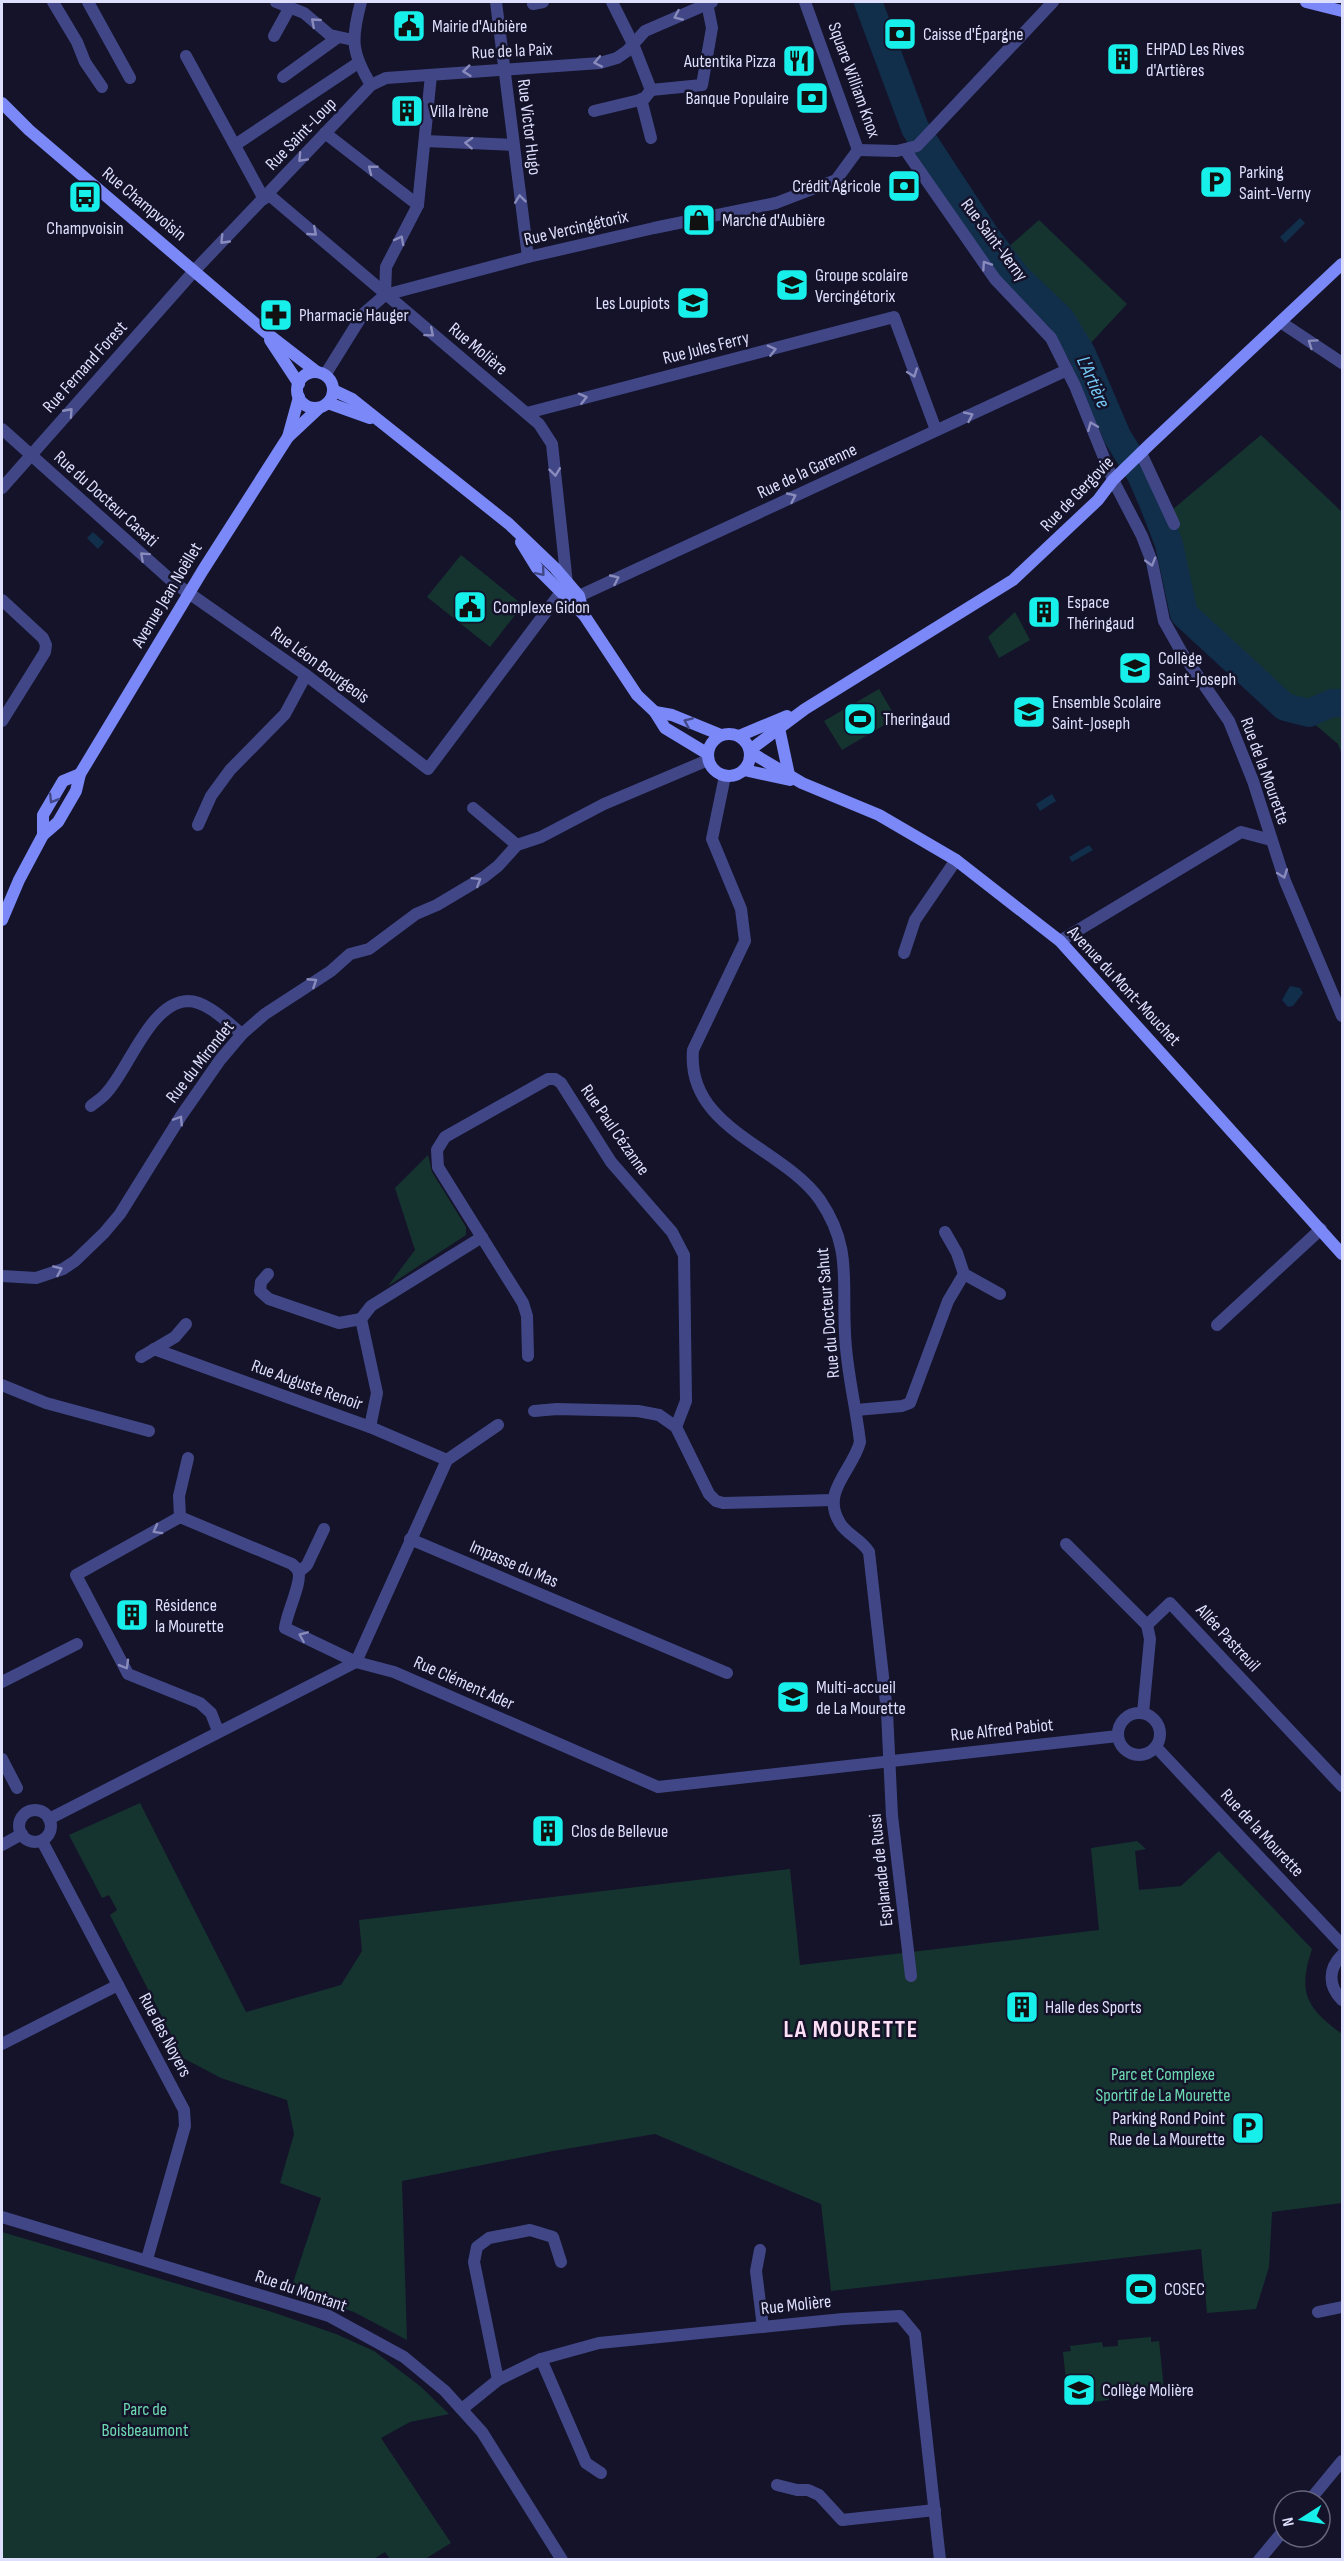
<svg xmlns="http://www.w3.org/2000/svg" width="1344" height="2561" viewBox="0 0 1344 2561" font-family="'Sofia Sans Condensed',sans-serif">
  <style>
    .green { fill: #16342f }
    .water { fill: #112e4a }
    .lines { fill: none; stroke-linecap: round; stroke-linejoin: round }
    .river { stroke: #112e4a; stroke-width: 28 }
    .street { stroke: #414786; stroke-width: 12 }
    .secondary { stroke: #7b88f7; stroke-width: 12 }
    .oneway { stroke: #888bbc }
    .oneway2 { stroke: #424886 }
    .labels { text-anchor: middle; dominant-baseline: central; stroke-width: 5; stroke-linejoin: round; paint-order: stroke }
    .poi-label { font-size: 18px; fill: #dedffd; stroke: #14132a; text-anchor: start }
    .street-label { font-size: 18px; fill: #dedffd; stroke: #14132a }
    .park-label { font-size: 18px; fill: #6ddab1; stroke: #14132a }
    .water-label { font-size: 20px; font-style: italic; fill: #73caf6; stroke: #14132a }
    .district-label { font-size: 24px; font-weight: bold; letter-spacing: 1.5px; fill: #fde0f6; stroke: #14132a }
  </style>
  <rect width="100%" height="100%" fill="#14132a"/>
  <g class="green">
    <path d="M931,134l74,116 34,-30 88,84 -38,41 10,34 30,57 1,12 -13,-20 -17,-38 -19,-51 -21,-28 -63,-66 -70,-107z"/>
    <path d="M1261,435l81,77v243l-4,-11 -154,-130 -25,-93z"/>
    <path d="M461,555l62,50 -33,42 -63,-50z"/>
    <path d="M1015,612l15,28 -31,18 -11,-21z"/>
    <path d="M879,689l17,29 -54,32 -18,-29z"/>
    <path d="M428,1155l4,17 34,55v8l-78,51 27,-36 -20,-62z"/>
    <path d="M140,1803l106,209 95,-27 21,-34 -3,-31 431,-51 10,96 299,-35 -8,-82 46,-7 9,8 -11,2 4,39 42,-4 38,-35 93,98c-14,43 -7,58 30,85v169l-70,9 -3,55 -13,42 -49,4 -6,-64 -370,42 -10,-87 -166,-70 -102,17 -151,30 5,159 -53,-28 -64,-20 31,-94 -41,-15 14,-49 -7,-34 -66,-22 -38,-20 -73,-143 7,-5 -8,-15 -7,3 -33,-63z"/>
    <path d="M2,2232l267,79 67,23 38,17 46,35 29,28 -39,8 -29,16 70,105 -26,16h-35l-5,-7 -13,8 -370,-1z"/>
    <path d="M1151,2337v5l8,-1 5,48 -7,1v5l-33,4 -1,-5 -15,1 1,5 -32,4 -1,-5 -8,1 -5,-48 8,-1 -1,-5 32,-4 1,5 15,-1v-6z"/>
  </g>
  <g class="water">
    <path d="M1300,218l5,5 -20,20 -5,-6z"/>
    <path d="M93,532l11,10 -6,7 -11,-11z"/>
    <path d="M1052,794l4,7 -16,10 -4,-7z"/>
    <path d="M1089,845l4,5 -21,12 -3,-5z"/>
    <path d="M1290,986l10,2 3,5 -10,13 -5,1 -6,-7z"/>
  </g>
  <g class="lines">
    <path class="river" d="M868,2l47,126 70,107 31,41 45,43 21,35 35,82 24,39 11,25 17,44 15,70 101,93 24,6 23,-10h10"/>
    <g class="street">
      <path d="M53,2l24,40 8,20 17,25"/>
      <path d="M88,2l42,76"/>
      <path d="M276,2l28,11 26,22 23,5"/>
      <path d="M361,2c-10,37 -10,50 10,83"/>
      <path d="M496,2l32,255"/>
      <path d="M612,2l21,42 18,46"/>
      <path d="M805,2l53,148"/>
      <path d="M533,4l10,-2"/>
      <path d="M274,36l16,-29"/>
      <path d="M186,56l78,143"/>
      <path d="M283,77l54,-39"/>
      <path d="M651,90l51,-5 10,-57 -5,-25"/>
      <path d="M641,99l10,39"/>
      <path d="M594,111l50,-12 7,-9"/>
      <path d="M325,133l93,72"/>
      <path d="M425,141l88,4"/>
      <path d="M235,145l123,-82"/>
      <path d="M858,150l39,1 20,-5 136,-144"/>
      <path d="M906,151l89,128 56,59 24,48 38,94 29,56 10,26 12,59 18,32 47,68 24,60 32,100 57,135"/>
      <path d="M385,295l1,-28 32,-62 13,-130"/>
      <path d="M1282,323l60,40"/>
      <path d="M325,375l38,-61 22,-19 143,-38 126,-29 122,-25 60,-23 22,-30"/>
      <path d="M527,413l367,-96 42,113"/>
      <path d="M2,429l171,153 133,93 122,94 139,-185 -15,-140 -13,-20 -271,-230"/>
      <path d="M1141,453l33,71"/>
      <path d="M2,488l193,-218 176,-185 15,-7 214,-15 17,-5 10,-7 18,-20 67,-29"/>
      <path d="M570,595l9,1 488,-226"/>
      <path d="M2,600l41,38 3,7 -1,7 -43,69"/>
      <path d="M725,776l-13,63 29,70 4,32 -52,109c-7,79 90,97 127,150 32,47 22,80 25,133 1,36 11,73 15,109 -7,28 -40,50 -20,81 7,12 21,16 29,29l18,160 5,104 19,160"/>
      <path d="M473,808l44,37"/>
      <path d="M198,825l13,-29 19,-26 55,-56 21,-39"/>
      <path d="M1060,941l181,-109 30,8"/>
      <path d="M904,953l11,-33 41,-60"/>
      <path d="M91,1106c6,-5 13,-9 17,-15 22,-25 43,-89 80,-90 19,0 40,22 54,33"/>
      <path d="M945,1232l12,21 7,21 36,20"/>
      <path d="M268,1274l-7,8 -1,9 9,8 70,24 22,-4"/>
      <path d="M2,1276l34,2 27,-9 12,-8 29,-28 16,-19 61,-98 39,-56 22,-26 23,-20 66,-43 19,-17 19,-5 47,-35 21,-9 47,-28 14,-11 19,-21 24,-8 63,-33 104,-44"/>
      <path d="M1217,1325l104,-96"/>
      <path d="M154,1349l216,78 77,33"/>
      <path d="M528,1356l-1,-40 -4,-13 -85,-136 -1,-17 8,-13 103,-58h7l6,4 50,79 61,70 12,23 2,146 -10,26"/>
      <path d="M141,1357l34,-20 11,-13"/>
      <path d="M2,1385l44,18 103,28"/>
      <path d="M856,1410l46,-4 8,-3 38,-102 16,-27"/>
      <path d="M534,1411l23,-2 81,2 21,4 17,12 33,67 7,7 7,2 110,-3"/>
      <path d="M370,1427l7,-34 -16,-74 10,-13 111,-69"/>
      <path d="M180,1517l-1,-21 9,-38"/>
      <path d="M410,1539l317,134"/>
      <path d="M1066,1544l81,81"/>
      <path d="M299,1572l8,-7 17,-36"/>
      <path d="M356,1662l91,-202 51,-35"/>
      <path d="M2,1682l75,-38"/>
      <circle cx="1139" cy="1734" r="21"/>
      <path d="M1143,1713l7,-74 -3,-14 23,-22 172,183"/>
      <path d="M218,1731l-7,-18 -11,-10 -72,-29 -52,-99 104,-58 112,47c2,2 5,4 6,7 5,10 -12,43 -13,57l71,34 38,10 264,115 460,-51"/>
      <path d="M1156,1747l186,198"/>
      <path d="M2,1759l15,29"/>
      <circle cx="35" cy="1826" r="16"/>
      <path d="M49,1819l307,-157"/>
      <path d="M42,1841l142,269 1,16 -38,133"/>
      <path d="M2,1845l20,-11"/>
      <path d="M1342,1955c-14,14 -14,31 0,45"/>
      <path d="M2,2044l116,-59"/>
      <path d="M2,2217l327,99 75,41 41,34 37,41 80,128"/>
      <path d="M760,2250l-4,21 7,56"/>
      <path d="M1318,2312l24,-5"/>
      <path d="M541,2359l45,104 15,10"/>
      <path d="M498,2380l-24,-118 3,-15 12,-9 41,-8 23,7 8,25"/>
      <path d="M462,2409l36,-29 43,-21 58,-16 244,-24 57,-3 15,18 25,226"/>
      <path d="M777,2485l20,5h11l11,5 23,25 93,-10"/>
      <path d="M1309,2501l33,-40"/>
      <path d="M1259,2560l25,-30"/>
    </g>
    <g class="secondary">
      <path d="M1306,2l36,9"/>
      <path d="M2,103l27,27 235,201 53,41"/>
      <path d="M270,340l29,44"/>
      <circle cx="315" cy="390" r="18"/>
      <path d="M333,390l19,9 157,125 46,44 24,28 5,19"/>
      <path d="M328,403l42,15"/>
      <path d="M288,437l11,-40"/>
      <path d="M521,542l16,26 47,47 53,80 18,17 10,16 43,26"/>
      <path d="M655,712l17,3 49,20"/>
      <path d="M779,728l10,47"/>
      <circle cx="729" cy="755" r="21"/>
      <path d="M739,736l48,-20"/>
      <path d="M750,750l55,-41 208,-129 85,-80 15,-20 36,-35 193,-181"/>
      <path d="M750,752l52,31 77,32 77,45 104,81 282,313"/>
      <path d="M744,770l46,10"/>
      <path d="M43,835v-20l20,-34 17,-7"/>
      <path d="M2,920l17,-40 24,-45 15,-13 18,-31 4,-17 123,-204 85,-133 31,-29"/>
    </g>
  </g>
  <defs><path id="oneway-chevron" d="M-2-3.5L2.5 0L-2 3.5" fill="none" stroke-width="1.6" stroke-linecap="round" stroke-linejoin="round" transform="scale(1.5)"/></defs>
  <g class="oneway">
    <use href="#oneway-chevron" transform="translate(678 16) rotate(156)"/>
    <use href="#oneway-chevron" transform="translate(315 22) rotate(-139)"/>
    <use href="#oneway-chevron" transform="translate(598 62) rotate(169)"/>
    <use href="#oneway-chevron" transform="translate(467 71) rotate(174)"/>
    <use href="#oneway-chevron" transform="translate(469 143) rotate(-177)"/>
    <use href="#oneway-chevron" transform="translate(302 158) rotate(133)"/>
    <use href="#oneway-chevron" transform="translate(372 169) rotate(-142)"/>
    <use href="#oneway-chevron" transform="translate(520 199) rotate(-97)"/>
    <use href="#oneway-chevron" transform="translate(313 232) rotate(41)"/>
    <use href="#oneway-chevron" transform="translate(224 240) rotate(134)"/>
    <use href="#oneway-chevron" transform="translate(400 240) rotate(-62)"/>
    <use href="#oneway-chevron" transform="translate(986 265) rotate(-124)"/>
    <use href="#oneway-chevron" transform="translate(430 333) rotate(40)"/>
    <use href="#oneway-chevron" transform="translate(1312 343) rotate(-145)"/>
    <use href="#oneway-chevron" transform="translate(772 350) rotate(-14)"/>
    <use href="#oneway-chevron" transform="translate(913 373) rotate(70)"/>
    <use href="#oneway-chevron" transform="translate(583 398) rotate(-14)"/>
    <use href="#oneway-chevron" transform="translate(69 412) rotate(-48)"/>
    <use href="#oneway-chevron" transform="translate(969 416) rotate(-25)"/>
    <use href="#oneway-chevron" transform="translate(1092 426) rotate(-112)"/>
    <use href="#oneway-chevron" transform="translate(555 472) rotate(83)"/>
    <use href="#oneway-chevron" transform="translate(792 497) rotate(-25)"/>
    <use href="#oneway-chevron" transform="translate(144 556) rotate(-138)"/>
    <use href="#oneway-chevron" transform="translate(1151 562) rotate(74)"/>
    <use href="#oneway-chevron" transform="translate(615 579) rotate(-25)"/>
    <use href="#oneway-chevron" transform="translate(1283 874) rotate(70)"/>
    <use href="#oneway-chevron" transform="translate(477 881) rotate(-32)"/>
    <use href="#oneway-chevron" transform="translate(313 982) rotate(-33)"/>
    <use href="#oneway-chevron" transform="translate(179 1120) rotate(-57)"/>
    <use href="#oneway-chevron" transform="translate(58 1270) rotate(-24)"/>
    <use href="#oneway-chevron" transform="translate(157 1530) rotate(151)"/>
    <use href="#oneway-chevron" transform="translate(303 1636) rotate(-157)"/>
    <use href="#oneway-chevron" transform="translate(125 1665) rotate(60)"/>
  </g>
  <g class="oneway2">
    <use href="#oneway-chevron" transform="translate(541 572) rotate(50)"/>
    <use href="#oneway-chevron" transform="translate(688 722) rotate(-157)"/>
    <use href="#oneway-chevron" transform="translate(53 799) rotate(121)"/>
  </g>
  <defs>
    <symbol id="civic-square" viewBox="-11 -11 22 22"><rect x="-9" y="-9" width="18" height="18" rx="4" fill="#17f0ea" stroke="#14132a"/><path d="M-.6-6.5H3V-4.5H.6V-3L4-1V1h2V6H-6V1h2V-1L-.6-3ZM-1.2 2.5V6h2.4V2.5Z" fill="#111"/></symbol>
    <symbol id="bank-square" viewBox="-11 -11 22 22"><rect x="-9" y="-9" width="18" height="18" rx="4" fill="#17f0ea" stroke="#14132a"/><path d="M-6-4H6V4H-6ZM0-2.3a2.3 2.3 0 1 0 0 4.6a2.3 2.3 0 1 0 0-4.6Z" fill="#111"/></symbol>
    <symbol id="building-square" viewBox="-11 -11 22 22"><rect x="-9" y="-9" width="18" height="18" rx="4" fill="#17f0ea" stroke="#14132a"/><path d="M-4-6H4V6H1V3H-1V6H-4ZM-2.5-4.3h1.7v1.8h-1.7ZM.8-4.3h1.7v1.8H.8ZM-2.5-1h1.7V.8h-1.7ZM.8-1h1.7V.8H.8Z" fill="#111"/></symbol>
    <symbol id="restaurant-square" viewBox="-11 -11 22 22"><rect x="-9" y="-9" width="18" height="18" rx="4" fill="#17f0ea" stroke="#14132a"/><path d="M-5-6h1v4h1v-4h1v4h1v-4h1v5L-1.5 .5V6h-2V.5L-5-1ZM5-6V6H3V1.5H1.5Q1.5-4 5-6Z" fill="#111"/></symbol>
    <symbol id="parking-square" viewBox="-11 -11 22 22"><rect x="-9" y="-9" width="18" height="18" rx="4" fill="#17f0ea" stroke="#14132a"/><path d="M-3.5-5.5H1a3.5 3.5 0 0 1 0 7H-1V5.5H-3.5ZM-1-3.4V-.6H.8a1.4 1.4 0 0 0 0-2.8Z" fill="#111"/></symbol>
    <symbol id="bus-square" viewBox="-11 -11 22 22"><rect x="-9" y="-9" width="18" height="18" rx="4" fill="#17f0ea" stroke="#14132a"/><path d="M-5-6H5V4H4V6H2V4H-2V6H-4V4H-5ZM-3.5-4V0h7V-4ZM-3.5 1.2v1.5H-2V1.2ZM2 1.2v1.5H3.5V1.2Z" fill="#111"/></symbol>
    <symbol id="shop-square" viewBox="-11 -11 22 22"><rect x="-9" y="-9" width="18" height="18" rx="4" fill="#17f0ea" stroke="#14132a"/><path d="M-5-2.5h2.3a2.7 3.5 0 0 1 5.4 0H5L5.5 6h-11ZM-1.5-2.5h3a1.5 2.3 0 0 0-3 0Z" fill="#111"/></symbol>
    <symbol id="school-square" viewBox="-11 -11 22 22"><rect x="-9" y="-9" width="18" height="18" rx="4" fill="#17f0ea" stroke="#14132a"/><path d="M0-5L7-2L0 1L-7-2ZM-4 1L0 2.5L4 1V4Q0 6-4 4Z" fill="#111"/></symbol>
    <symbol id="pharmacy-square" viewBox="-11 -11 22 22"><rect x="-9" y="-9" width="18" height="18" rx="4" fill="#17f0ea" stroke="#14132a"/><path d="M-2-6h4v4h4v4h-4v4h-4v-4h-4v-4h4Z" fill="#111"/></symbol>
    <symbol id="stadium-square" viewBox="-11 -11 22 22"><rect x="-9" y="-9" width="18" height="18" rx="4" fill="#17f0ea" stroke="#14132a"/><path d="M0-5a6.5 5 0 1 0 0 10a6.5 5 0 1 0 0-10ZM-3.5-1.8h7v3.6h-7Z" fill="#111"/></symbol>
  </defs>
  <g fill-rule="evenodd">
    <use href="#civic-square" x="390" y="7" width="38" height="38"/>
    <use href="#bank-square" x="881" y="15" width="38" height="38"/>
    <use href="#building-square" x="1104" y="40" width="38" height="38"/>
    <use href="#restaurant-square" x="780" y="42" width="38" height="38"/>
    <use href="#bank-square" x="793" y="79" width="38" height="38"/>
    <use href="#building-square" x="388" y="92" width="38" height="38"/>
    <use href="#parking-square" x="1197" y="163" width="38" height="38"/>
    <use href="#bank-square" x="885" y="167" width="38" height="38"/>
    <use href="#bus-square" x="66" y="178" width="38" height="38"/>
    <use href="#shop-square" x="680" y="201" width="38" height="38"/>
    <use href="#school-square" x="773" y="266" width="38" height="38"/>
    <use href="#school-square" x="674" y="284" width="38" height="38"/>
    <use href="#pharmacy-square" x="257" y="296" width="38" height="38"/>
    <use href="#civic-square" x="451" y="588" width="38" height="38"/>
    <use href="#building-square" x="1025" y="593" width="38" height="38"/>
    <use href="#school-square" x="1116" y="649" width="38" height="38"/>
    <use href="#school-square" x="1010" y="693" width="38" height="38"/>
    <use href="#stadium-square" x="841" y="700" width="38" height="38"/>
    <use href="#building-square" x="113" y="1596" width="38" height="38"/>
    <use href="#school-square" x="774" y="1678" width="38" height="38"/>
    <use href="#building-square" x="529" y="1812" width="38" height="38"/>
    <use href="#building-square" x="1003" y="1988" width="38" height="38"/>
    <use href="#parking-square" x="1229" y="2109" width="38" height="38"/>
    <use href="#stadium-square" x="1122" y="2270" width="38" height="38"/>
    <use href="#school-square" x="1060" y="2371" width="38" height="38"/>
  </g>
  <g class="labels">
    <g class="poi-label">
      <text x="432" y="26">Mairie d'Aubière</text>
      <text x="923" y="34">Caisse d'Épargne</text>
      <text x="1146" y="49">EHPAD Les Rives<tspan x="1146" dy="21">d'Artières</tspan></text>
      <text x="776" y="61" text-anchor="end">Autentika Pizza</text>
      <text x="789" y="98" text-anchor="end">Banque Populaire</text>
      <text x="430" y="111">Villa Irène</text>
      <text x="1239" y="172">Parking<tspan x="1239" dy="21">Saint-Verny</tspan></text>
      <text x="881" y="186" text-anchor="end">Crédit Agricole</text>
      <text x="722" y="220">Marché d'Aubière</text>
      <text x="85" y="228" text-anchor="middle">Champvoisin</text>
      <text x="815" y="275">Groupe scolaire<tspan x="815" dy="21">Vercingétorix</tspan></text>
      <text x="670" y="303" text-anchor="end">Les Loupiots</text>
      <text x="299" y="315">Pharmacie Hauger</text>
      <text x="1067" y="602">Espace<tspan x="1067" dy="21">Théringaud</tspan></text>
      <text x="493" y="607">Complexe Gidon</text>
      <text x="1158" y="658">Collège<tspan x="1158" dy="21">Saint-Joseph</tspan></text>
      <text x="1052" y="702">Ensemble Scolaire<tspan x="1052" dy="21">Saint-Joseph</tspan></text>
      <text x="883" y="719">Theringaud</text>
      <text x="155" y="1605">Résidence<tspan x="155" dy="21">la Mourette</tspan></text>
      <text x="816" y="1687">Multi-accueil<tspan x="816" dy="21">de La Mourette</tspan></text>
      <text x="571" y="1831">Clos de Bellevue</text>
      <text x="1045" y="2007">Halle des Sports</text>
      <text x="1225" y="2118" text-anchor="end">Parking Rond Point<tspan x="1225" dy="21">Rue de La Mourette</tspan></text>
      <text x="1164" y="2289">COSEC</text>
      <text x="1102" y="2390">Collège Molière</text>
    </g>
    <g class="street-label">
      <text transform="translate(512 51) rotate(-3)">Rue de la Paix</text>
      <text transform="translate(854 80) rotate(70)">Square William Knox</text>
      <text transform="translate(529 127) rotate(83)">Rue Victor Hugo</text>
      <text transform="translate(301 134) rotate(-46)">Rue Saint-Loup</text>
      <text transform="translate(144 204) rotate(40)">Rue Champvoisin</text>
      <text transform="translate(576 228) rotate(-13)">Rue Vercingétorix</text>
      <text transform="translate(994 240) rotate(53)">Rue Saint-Verny</text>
      <text transform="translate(706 348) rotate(-14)">Rue Jules Ferry</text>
      <text transform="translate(478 349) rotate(40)">Rue Molière</text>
      <text transform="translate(85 367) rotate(-48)">Rue Fernand Forest</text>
      <text transform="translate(807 471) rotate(-25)">Rue de la Garenne</text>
      <text transform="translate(1077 494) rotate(-46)">Rue de Gergovie</text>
      <text transform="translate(106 499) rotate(42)">Rue du Docteur Casati</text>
      <text transform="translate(167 595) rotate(-59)">Avenue Jean Noëllet</text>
      <text transform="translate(320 665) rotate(36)">Rue Léon Bourgeois</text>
      <text transform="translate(1265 771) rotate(70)">Rue de la Mourette</text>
      <text transform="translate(1124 986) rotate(47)">Avenue du Mont-Mouchet</text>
      <text transform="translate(200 1062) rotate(-52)">Rue du Mirondet</text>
      <text transform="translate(615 1130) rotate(55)">Rue Paul Cézanne</text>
      <text transform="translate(828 1313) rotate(-95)">Rue du Docteur Sahut</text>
      <text transform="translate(307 1385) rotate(20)">Rue Auguste Renoir</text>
      <text transform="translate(514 1564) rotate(23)">Impasse du Mas</text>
      <text transform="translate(1228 1638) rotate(47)">Allée Pastreuil</text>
      <text transform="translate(464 1683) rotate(24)">Rue Clément Ader</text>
      <text transform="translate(1002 1730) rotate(-6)">Rue Alfred Pabiot</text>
      <text transform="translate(1262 1833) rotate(47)">Rue de la Mourette</text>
      <text transform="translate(881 1870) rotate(-96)">Esplanade de Russi</text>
      <text transform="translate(165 2035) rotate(62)">Rue des Noyers</text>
      <text transform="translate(301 2291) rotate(19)">Rue du Montant</text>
      <text transform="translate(796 2305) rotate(-6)">Rue Molière</text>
    </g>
    <g class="park-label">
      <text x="1163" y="2074">Parc et Complexe<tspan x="1163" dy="21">Sportif de La Mourette</tspan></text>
      <text x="145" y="2409">Parc de<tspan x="145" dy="21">Boisbeaumont</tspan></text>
    </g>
    <g class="water-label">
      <text transform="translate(1093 382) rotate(66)">L'Artière</text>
    </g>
    <g class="district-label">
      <text x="851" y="2029">LA MOURETTE</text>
    </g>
  </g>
  <rect width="1344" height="2561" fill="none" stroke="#dedffd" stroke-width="6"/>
  <g transform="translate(1302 2519) rotate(258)"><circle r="28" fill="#14132a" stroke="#65657e" stroke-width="1.5"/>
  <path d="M0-4.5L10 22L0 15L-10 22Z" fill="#17f0ea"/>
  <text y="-9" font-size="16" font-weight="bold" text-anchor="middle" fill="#dedffd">N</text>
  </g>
</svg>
